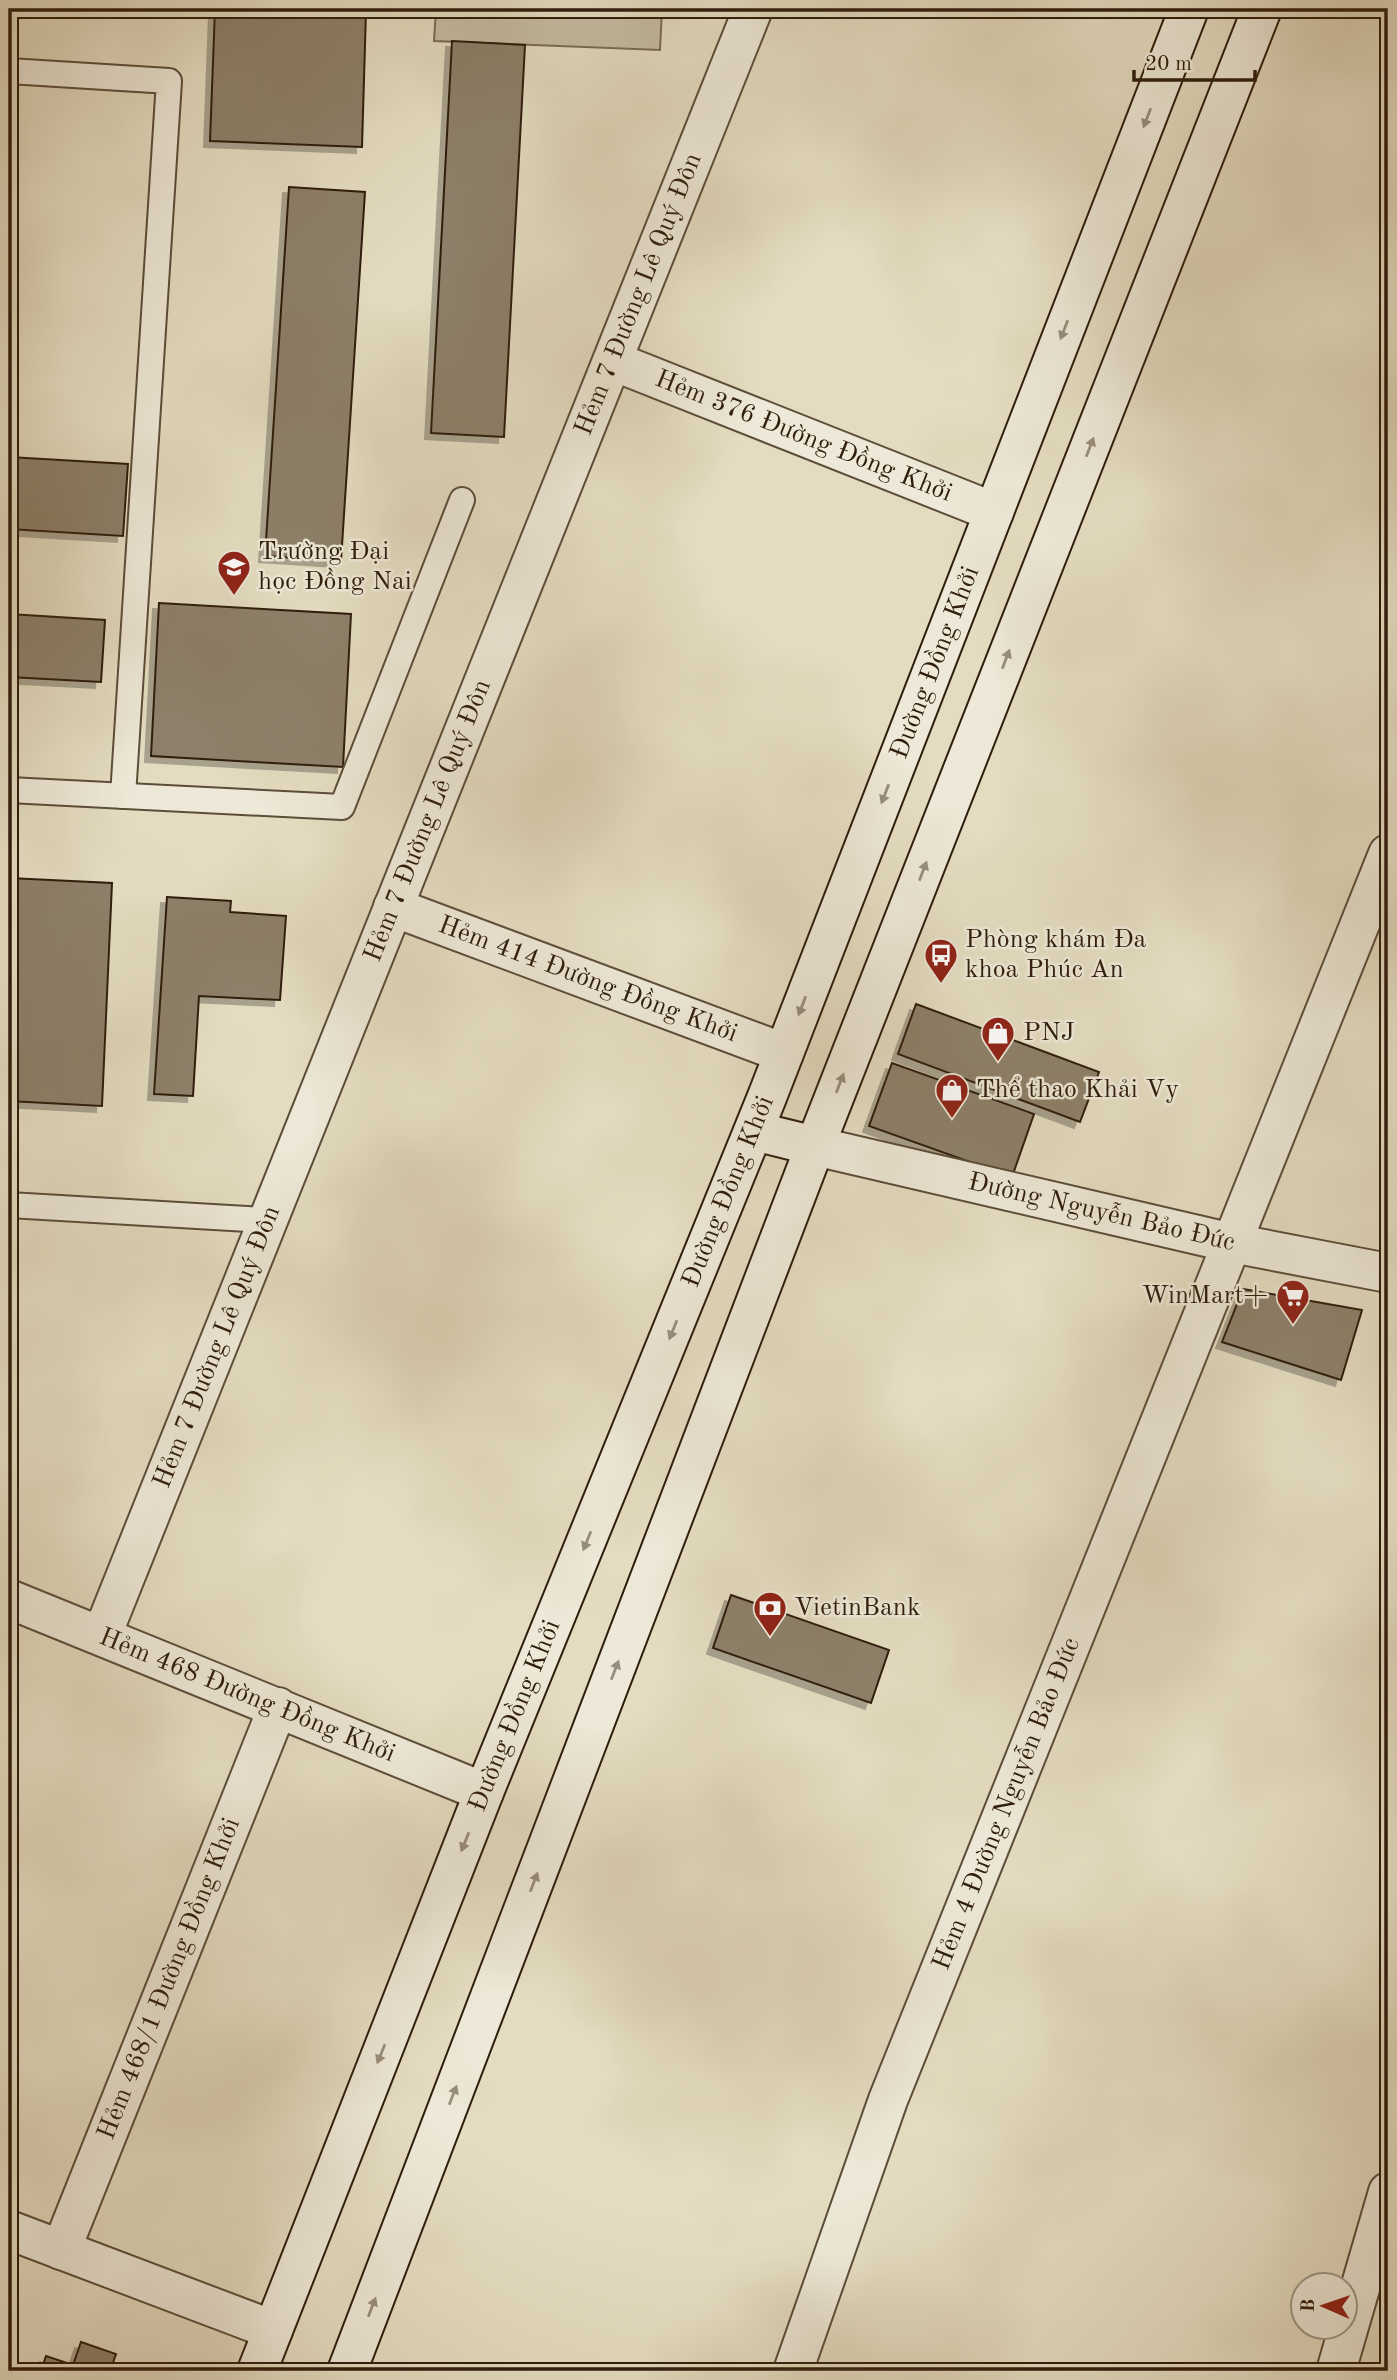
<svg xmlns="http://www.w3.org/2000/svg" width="1397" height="2380" viewBox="0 0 1397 2380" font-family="'Old Standard TT',serif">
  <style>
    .green { fill: #c5bca2; stroke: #7a6c57; stroke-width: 2 }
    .building { fill: #8d806a; stroke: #2f1d0c; stroke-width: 2; filter: url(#shadow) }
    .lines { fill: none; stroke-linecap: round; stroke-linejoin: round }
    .service-casing { stroke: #5c4d39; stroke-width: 28 }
    .minor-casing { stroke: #5c4d39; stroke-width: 42 }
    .tertiary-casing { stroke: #5c4d39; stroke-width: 42 }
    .secondary-casing { stroke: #2f1d0c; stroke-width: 42 }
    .service { stroke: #ede8d7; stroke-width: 24 }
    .minor { stroke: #ede8d7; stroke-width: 38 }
    .tertiary { stroke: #ede8d7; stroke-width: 38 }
    .secondary { stroke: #ede8d7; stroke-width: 38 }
    .oneway { fill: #988d7c }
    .labels { text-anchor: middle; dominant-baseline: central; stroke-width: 5; stroke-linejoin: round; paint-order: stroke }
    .street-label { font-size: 26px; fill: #2f1d0c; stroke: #ede8d7 }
    .poi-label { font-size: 26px; fill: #2f1d0c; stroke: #ede8d7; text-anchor: start }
  </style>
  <defs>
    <filter id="shadow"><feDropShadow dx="-6" dy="6" stdDeviation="0" flood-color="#0004"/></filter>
  </defs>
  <rect width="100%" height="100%" fill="#e4dcc1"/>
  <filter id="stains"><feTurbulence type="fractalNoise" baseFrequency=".00286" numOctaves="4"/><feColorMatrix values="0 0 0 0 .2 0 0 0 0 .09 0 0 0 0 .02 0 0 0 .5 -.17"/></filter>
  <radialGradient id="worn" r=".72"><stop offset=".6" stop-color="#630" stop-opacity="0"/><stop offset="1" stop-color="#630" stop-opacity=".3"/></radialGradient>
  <path class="green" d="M436,9h226l-2,41 -226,-9z"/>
  <g class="building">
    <path d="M215,9l151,2 -4,136 -152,-6z"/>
    <path d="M452,41l73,4 -21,392 -73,-4z"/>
    <path d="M289,187l76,5 -24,369 -76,-5z"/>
    <path d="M9,457l119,7 -5,72 -114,-7z"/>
    <path d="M159,603l192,11 -8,153 -192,-11z"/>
    <path d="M9,614l96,6 -4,62 -92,-5z"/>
    <path d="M9,878l103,5 -10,223 -93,-5z"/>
    <path d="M167,897l64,4 -1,11 56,4 -6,84 -81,-4 -6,100 -39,-2z"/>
    <path d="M916,1004l183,68 -19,50 -182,-68z"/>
    <path d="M892,1063l142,51 -22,63 -143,-51z"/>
    <path d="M1243,1289l119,21 -21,70 -119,-38z"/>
    <path d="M731,1595l158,55 -18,53 -158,-55z"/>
    <path d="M81,2342l35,12 -6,17h-69l5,-15 27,9z"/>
  </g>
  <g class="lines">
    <defs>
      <g id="service">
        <path d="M9,71l160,10 -46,715"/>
        <path d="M9,790l333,17 120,-307"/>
        <path d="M9,1205l257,15"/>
      </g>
      <g id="minor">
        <path id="s1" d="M613,361l381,151"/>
        <path id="s2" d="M393,907l391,146"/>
        <path id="s3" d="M9,1599l475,193"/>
        <path id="s4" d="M102,1635l651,-1626"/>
        <path d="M9,2230l264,100"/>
        <path id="s5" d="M61,2250l217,-543"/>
        <path id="s6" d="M793,2371l95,-271 500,-1246"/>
        <path d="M1336,2371l52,-179"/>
      </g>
      <g id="tertiary">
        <path id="s7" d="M815,1146l417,97 156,30"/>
      </g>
      <g id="secondary">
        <path d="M754,1131l61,15"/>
        <path id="s8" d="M257,2371l227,-579 283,-695 422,-1088"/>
        <path d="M347,2371l468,-1225 447,-1137"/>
      </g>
    </defs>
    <use href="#service" class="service-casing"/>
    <use href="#minor" class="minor-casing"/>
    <use href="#tertiary" class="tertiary-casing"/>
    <use href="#secondary" class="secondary-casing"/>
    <use href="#service" class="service"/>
    <use href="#minor" class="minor"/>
    <use href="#tertiary" class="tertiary"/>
    <use href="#secondary" class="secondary"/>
  </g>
  <defs><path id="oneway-solid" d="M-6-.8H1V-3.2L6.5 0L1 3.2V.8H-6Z" transform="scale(1.75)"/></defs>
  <g class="oneway">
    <use href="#oneway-solid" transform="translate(1147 118) rotate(111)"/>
    <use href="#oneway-solid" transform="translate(1064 330) rotate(111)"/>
    <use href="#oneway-solid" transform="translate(1090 447) rotate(-69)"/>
    <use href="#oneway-solid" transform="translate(1006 659) rotate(-69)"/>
    <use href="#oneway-solid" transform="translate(885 794) rotate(111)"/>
    <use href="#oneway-solid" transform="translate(923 871) rotate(-69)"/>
    <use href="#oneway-solid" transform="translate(802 1006) rotate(111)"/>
    <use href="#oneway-solid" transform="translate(840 1083) rotate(-69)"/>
    <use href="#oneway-solid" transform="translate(673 1330) rotate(112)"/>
    <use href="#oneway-solid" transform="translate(587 1541) rotate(112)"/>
    <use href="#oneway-solid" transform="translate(615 1670) rotate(-69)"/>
    <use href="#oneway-solid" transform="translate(465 1842) rotate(112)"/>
    <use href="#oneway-solid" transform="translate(534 1882) rotate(-69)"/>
    <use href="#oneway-solid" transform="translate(381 2054) rotate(112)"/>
    <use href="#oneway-solid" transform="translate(453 2095) rotate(-69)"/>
    <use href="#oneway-solid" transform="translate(372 2307) rotate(-69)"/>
  </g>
  <defs>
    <symbol id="university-pin" viewBox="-11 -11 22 30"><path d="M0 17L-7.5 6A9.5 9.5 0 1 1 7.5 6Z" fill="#8f2418" stroke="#ede8d7"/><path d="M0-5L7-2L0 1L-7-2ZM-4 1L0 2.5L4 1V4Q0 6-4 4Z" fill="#fff"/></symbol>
    <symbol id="bus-pin" viewBox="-11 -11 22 30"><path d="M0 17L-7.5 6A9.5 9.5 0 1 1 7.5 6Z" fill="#8f2418" stroke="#ede8d7"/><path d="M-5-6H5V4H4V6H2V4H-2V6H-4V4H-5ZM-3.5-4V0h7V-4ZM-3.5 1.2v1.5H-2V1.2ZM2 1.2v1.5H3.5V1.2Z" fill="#fff"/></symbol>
    <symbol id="shop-pin" viewBox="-11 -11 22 30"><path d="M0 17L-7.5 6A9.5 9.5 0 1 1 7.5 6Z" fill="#8f2418" stroke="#ede8d7"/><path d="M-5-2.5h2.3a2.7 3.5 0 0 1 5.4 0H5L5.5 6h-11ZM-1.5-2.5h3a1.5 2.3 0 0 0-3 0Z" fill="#fff"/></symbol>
    <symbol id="supermarket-pin" viewBox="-11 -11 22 30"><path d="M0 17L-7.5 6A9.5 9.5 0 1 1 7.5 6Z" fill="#8f2418" stroke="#ede8d7"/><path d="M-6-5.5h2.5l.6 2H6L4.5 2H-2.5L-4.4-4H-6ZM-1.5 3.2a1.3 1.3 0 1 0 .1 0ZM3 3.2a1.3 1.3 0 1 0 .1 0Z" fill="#fff"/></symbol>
    <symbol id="bank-pin" viewBox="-11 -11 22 30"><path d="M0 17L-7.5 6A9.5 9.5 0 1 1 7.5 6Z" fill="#8f2418" stroke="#ede8d7"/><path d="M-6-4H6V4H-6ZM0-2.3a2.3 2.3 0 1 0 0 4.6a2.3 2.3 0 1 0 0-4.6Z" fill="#fff"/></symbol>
  </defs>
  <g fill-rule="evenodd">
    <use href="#university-pin" x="215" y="548" width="38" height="52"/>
    <use href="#bus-pin" x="922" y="936" width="38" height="52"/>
    <use href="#shop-pin" x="979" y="1014" width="38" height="52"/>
    <use href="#shop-pin" x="933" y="1071" width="38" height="52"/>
    <use href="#supermarket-pin" x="1274" y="1277" width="38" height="52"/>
    <use href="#bank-pin" x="751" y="1589" width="38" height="52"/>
  </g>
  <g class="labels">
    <g class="street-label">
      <text stroke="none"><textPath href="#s4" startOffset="1444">Hẻm 7 Đường Lê Quý Đôn</textPath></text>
      <text stroke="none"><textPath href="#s1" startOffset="205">Hẻm 376 Đường Đồng Khởi</textPath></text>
      <text stroke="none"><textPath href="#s8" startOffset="1838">Đường Đồng Khởi</textPath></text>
      <text stroke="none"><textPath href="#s4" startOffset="877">Hẻm 7 Đường Lê Quý Đôn</textPath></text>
      <text stroke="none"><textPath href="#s2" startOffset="208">Hẻm 414 Đường Đồng Khởi</textPath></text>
      <text stroke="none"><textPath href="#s8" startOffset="1270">Đường Đồng Khởi</textPath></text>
      <text stroke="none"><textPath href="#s7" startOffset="294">Đường Nguyễn Bảo Đức</textPath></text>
      <text stroke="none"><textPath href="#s4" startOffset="310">Hẻm 7 Đường Lê Quý Đôn</textPath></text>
      <text stroke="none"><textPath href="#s3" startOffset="257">Hẻm 468 Đường Đồng Khởi</textPath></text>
      <text stroke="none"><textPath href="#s8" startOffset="704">Đường Đồng Khởi</textPath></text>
      <text stroke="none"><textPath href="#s6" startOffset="606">Hẻm 4 Đường Nguyễn Bảo Đức</textPath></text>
      <text stroke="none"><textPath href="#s5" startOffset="292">Hẻm 468/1 Đường Đồng Khởi</textPath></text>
    </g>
    <g class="poi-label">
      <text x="258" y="552">Trường Đại<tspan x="258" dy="30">học Đồng Nai</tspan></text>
      <text x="965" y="940">Phòng khám Đa<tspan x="965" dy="30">khoa Phúc An</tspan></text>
      <text x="1023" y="1033">PNJ</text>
      <text x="976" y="1090">Thể thao Khải Vy</text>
      <text x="1268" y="1296" text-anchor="end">WinMart+</text>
      <text x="794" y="1608">VietinBank</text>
    </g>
  </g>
  <rect width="1397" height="2380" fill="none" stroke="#e4dcc1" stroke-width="35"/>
  <rect x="10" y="10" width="1376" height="2359" fill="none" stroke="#2f1d0c" stroke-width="3.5"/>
  <rect x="18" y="18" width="1362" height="2345" fill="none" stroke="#2f1d0c" stroke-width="2"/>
  <g transform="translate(1324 2306) rotate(272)"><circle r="33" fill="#ede8d7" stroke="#a19786" stroke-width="2"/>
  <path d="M0-5L12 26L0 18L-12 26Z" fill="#8f2418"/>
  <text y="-10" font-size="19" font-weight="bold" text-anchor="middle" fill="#2f1d0c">B</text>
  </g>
  <path d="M1134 70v10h121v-10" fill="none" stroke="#2f1d0c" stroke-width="3.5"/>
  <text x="1145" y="70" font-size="21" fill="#2f1d0c" stroke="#ede8d7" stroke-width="5" paint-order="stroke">20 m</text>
  <rect width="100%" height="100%" filter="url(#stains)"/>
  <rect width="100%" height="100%" fill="url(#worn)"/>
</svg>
